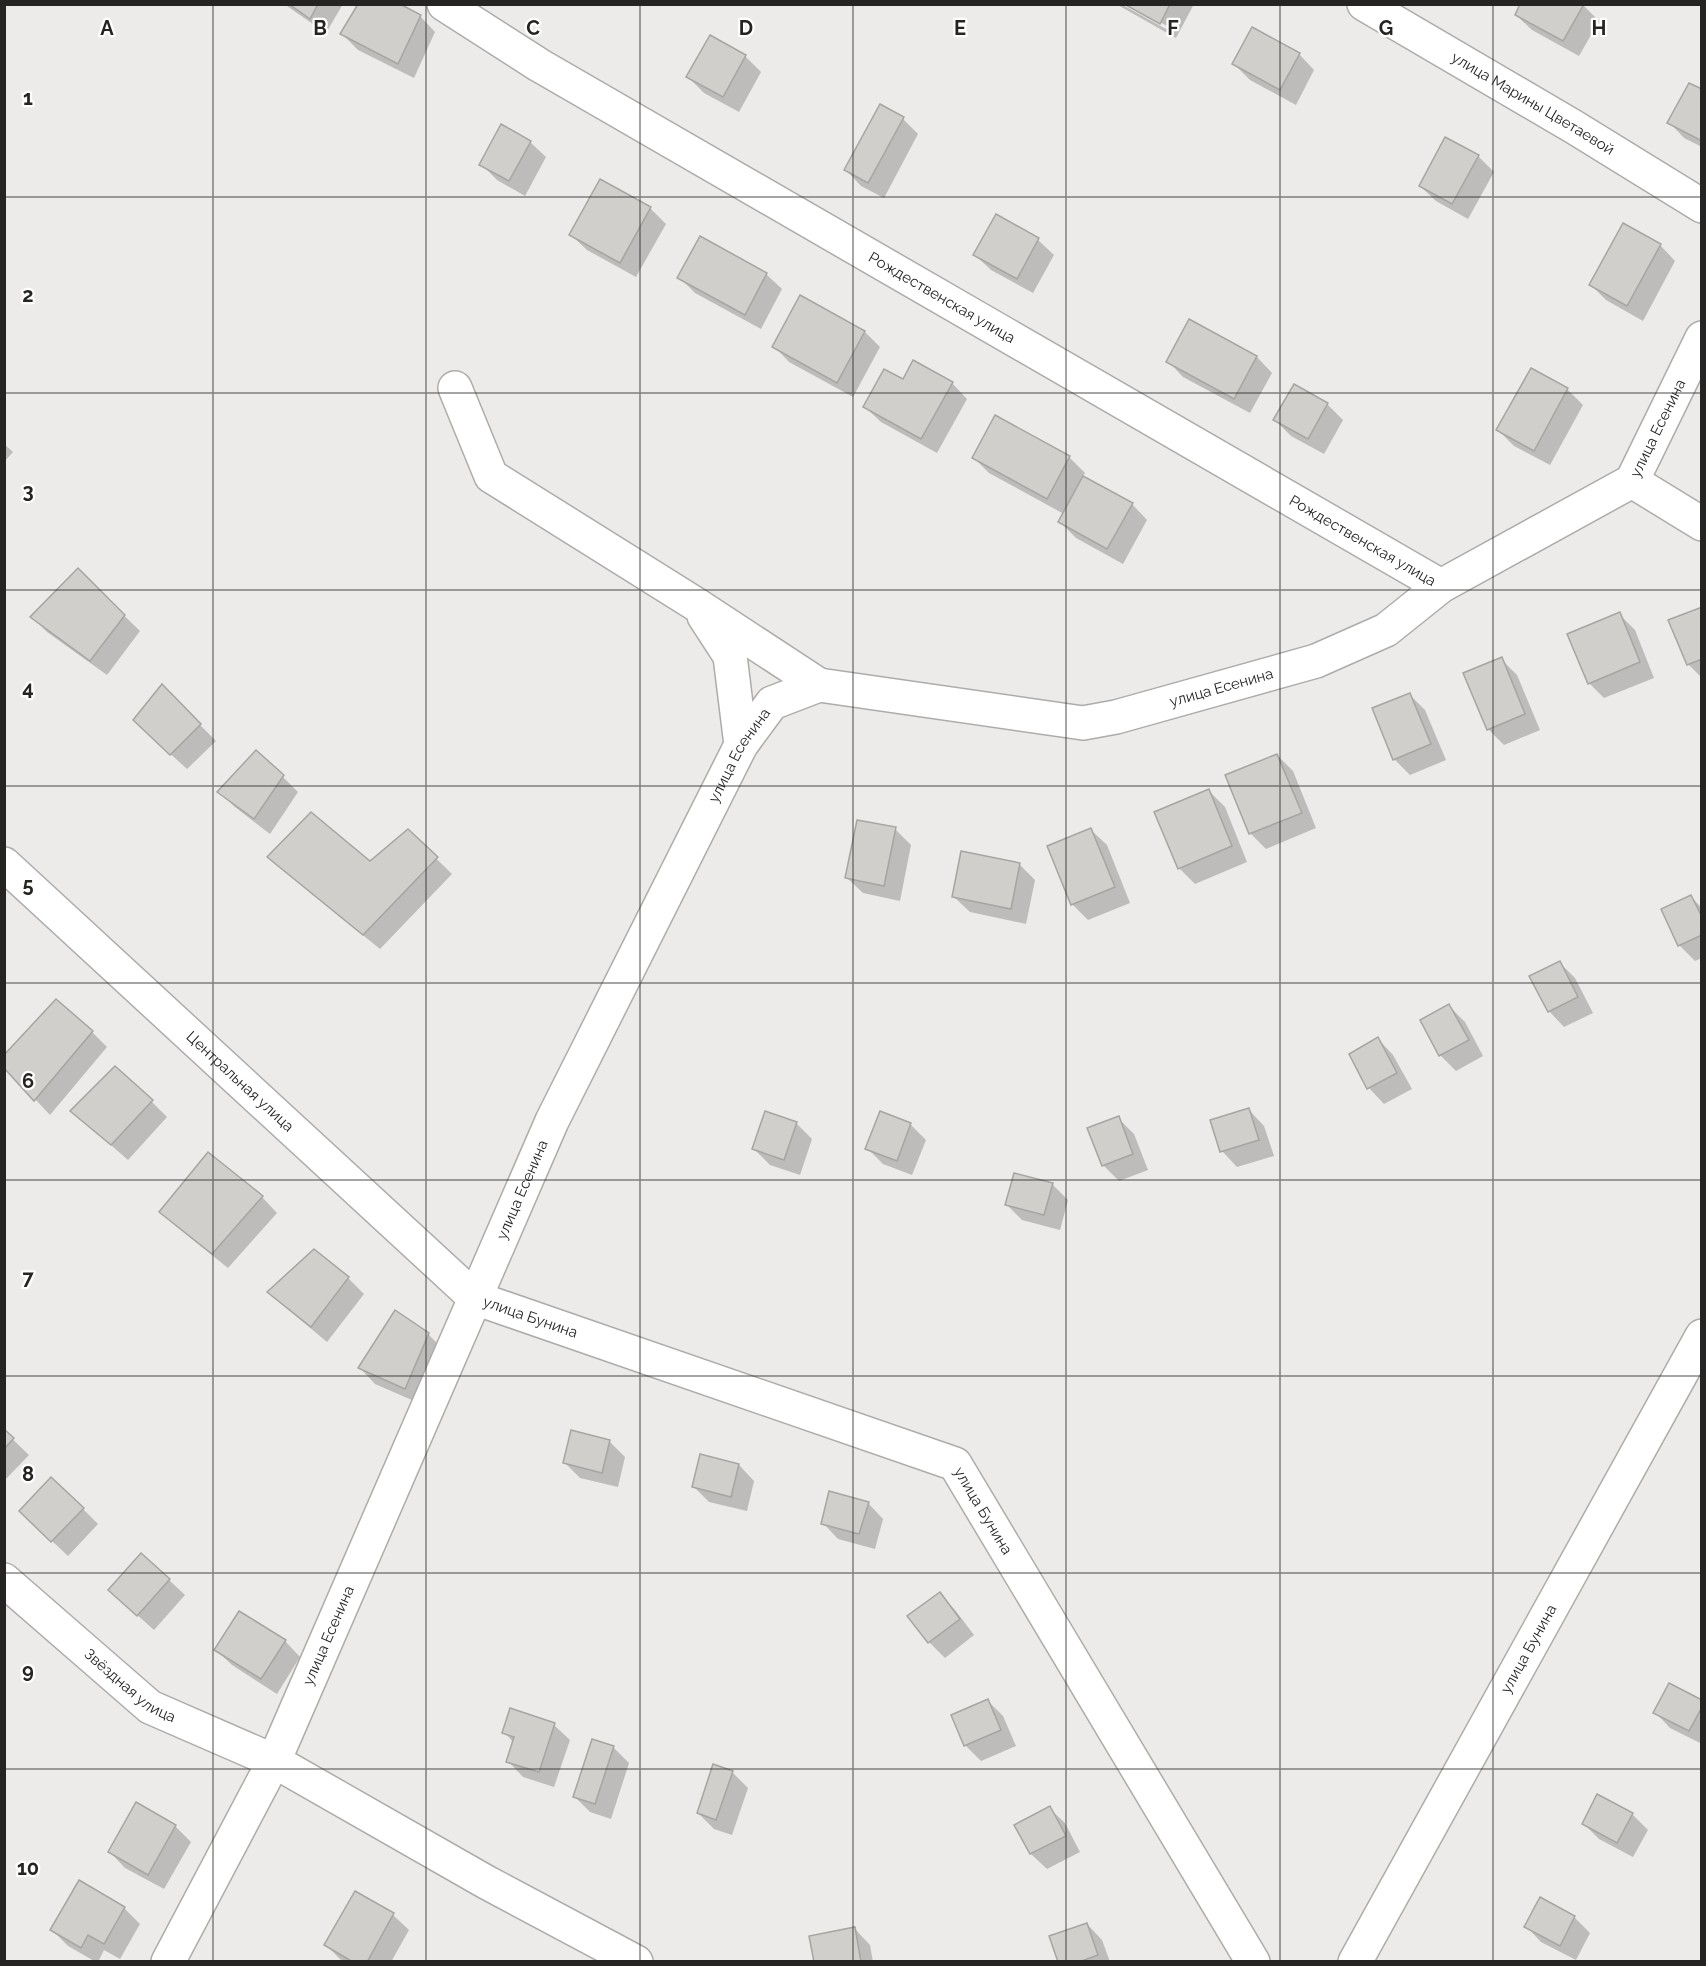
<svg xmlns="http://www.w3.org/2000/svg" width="1706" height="1966" viewBox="0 0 1706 1966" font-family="Raleway,sans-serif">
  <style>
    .shadow { fill: #0003 }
    .building { fill: #d1cfcc; stroke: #a7a4a2; stroke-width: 1.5 }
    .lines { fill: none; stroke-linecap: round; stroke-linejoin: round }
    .minor-casing { stroke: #aeacaa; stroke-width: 36 }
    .minor { stroke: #fff; stroke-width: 33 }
    .grid { fill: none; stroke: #252423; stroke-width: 1.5; stroke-opacity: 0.55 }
    .labels { text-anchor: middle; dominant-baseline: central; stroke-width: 4.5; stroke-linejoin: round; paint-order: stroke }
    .street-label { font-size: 15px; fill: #252423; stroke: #fff }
    .grid-label { font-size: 20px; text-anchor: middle; font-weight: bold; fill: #252423; stroke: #fff; stroke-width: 4.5; stroke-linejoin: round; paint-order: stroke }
  </style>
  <rect width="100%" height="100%" fill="#edebe9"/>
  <g class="shadow">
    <path d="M284,4h59l-17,29z"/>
    <path d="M1116,4h5l45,25 1,-3 -40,-22h67l-18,34z"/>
    <path d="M1583,5l16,16 -20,35 -47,-26 -16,-15z"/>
    <path d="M420,16l15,16 -21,46 -56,-28 -16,-16z"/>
    <path d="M1299,54l15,16 -18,35 -46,-25 -16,-16z"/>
    <path d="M745,56l16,16 -22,40 -35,-19 -16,-16z"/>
    <path d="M1702,91v56l-18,-9 -15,-16z"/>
    <path d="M903,119l15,15 -34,64 -23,-12 -15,-16z"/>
    <path d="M530,142l16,15 -21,39 -28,-16 -16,-16z"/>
    <path d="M1478,156l16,16 -26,47 -32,-18 -16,-15z"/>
    <path d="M650,208l16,16 -30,53 -49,-27 -16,-15z"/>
    <path d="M996,216l42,24 16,15 -21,38 -42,-23 -16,-15z"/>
    <path d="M1660,245l15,16 -32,60 -37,-21 -15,-15z"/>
    <path d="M766,274l16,15 -21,40 -66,-36 -16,-16z"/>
    <path d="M1190,321l67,36 15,16 -22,40 -67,-36 -15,-16z"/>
    <path d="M865,332l15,15 -27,50 -64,-35 -15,-16z"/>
    <path d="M903,381l49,2 15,16 -30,54 -56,-31 -16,-15z"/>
    <path d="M1567,389l16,16 -33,60 -36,-19 -16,-16z"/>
    <path d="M1327,404l16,16 -19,34 -33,-18 -16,-16z"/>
    <path d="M996,417l73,40 16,16 -3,5 50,26 15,16 -24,44 -47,-26 -16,-16 4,-8 -75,-41 -15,-15z"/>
    <path d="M4,444l9,8 -9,10z"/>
    <path d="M78,571l62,60 -33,44 -60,-43 -15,-15z"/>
    <path d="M1702,608v70l-14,-14z"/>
    <path d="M1619,614l16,16 19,48 -50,20 -15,-15z"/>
    <path d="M1501,659l16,16 23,55 -36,15 -16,-16z"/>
    <path d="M162,687l54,54 -29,28 -36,-33z"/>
    <path d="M1409,694l16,16 21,50 -36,15 -16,-16z"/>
    <path d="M1277,755l16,16 23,57 -50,21 -16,-16z"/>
    <path d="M282,776l16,16 -28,42 -35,-27 -16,-15z"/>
    <path d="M1209,791l16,16 22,55 -52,22 -16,-16z"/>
    <path d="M895,829l16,16 -11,56 -37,-8 -16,-15z"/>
    <path d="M1091,830l16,15 23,58 -42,17 -16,-16z"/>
    <path d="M408,831l44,43 -72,75 -95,-77 -16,-15 101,6z"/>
    <path d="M1019,864l16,16 -9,44 -56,-12 -16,-15z"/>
    <path d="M1691,897l11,11v50l-7,3 -16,-16z"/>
    <path d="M1560,963l15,15 18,35 -29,14 -15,-16z"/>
    <path d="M1449,1006l16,16 18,34 -27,15 -16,-16z"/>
    <path d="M92,1032l15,15 -57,68 -46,-49z"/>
    <path d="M1378,1039l15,16 19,34 -28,15 -15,-16z"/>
    <path d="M151,1101l16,16 -39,43 -56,-49z"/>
    <path d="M1249,1110l15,16 10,30 -37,11 -15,-16z"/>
    <path d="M1118,1118l16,16 14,36 -29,11 -16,-16z"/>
    <path d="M796,1123l16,16 -12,36 -30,-10 -16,-16z"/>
    <path d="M910,1124l16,16 -14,35 -29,-11 -16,-16z"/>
    <path d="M1052,1184l16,16 -8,30 -38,-10 -15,-15z"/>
    <path d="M262,1197l15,16 -49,55 -51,-41 -16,-15z"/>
    <path d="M314,1251l34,27 16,16 -37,48 -42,-35 -16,-15z"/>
    <path d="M428,1334l16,16 -23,54 -46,-20 -15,-16z"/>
    <path d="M4,1431l25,24 -25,26z"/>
    <path d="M609,1441l16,16 -7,30 -38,-9 -15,-15z"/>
    <path d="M739,1465l15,16 -7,30 -38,-9 -16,-16z"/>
    <path d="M868,1503l15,16 -8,30 -37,-10 -15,-16z"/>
    <path d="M83,1509l15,15 -30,32 -32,-30z"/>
    <path d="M169,1580l16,15 -31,35 -28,-25z"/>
    <path d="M940,1594l15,16 19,25 -29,23 -16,-16z"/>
    <path d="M285,1641l15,16 -23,37 -45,-29 -16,-15z"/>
    <path d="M988,1701l15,15 13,30 -35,15 -16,-16z"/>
    <path d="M1702,1702v42l-32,-16 -15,-16z"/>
    <path d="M554,1725l16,15 -16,47 -31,-10 -15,-16 6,-18 -10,-11z"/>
    <path d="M613,1747l16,16 -18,56 -21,-7 -16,-16z"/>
    <path d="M732,1772l16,16 -16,47 -18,-6 -16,-16z"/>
    <path d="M1049,1808l16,15 15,29 -33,17 -16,-15 -15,-29z"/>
    <path d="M1632,1814l16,16 -15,27 -34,-18 -16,-16z"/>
    <path d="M175,1826l16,16 -27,47 -39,-21 -15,-16z"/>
    <path d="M356,1893l37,22 16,15 -18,32h-48l-17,-17z"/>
    <path d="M124,1908l16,16 -20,35 -16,-9 -6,12h-2l-28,-16 -16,-16z"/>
    <path d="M1574,1917l16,16 -14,27 -35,-18 -15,-16z"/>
    <path d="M1087,1924l15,16 8,22h-51z"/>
    <path d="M855,1929l15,16 3,17h-57z"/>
  </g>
  <g class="building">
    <path d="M289,4h29l-8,15z"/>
    <path d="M358,4h42l21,11 -23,49 -58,-30z"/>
    <path d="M1124,4h46l-10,20z"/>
    <path d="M1520,4h64l-21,37 -48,-26z"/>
    <path d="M1252,27l48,26 -20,37 -48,-26z"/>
    <path d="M710,35l36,20 -23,42 -37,-20z"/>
    <path d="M1689,83l13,6v52l-35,-18z"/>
    <path d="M880,104l24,13 -36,66 -24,-13z"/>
    <path d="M501,124l30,17 -22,40 -30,-16z"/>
    <path d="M1445,137l34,18 -27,49 -33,-18z"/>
    <path d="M600,179l51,28 -31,56 -51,-28z"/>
    <path d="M996,214l43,24 -22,41 -44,-24z"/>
    <path d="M1623,223l38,21 -34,62 -38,-21z"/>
    <path d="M700,236l67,37 -22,42 -68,-37z"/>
    <path d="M800,295l65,36 -28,52 -65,-36z"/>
    <path d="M1189,319l68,37 -23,43 -68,-37z"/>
    <path d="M913,360l40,22 -32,57 -58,-32 21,-38 19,10z"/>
    <path d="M1531,368l37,20 -34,63 -38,-21z"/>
    <path d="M1294,384l34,19 -20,36 -35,-19z"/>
    <path d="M995,415l75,41 -23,43 -75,-41z"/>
    <path d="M1083,476l50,27 -26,46 -49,-27z"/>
    <path d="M78,568l47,47 -35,46 -60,-44z"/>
    <path d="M1702,607v52l-15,6 -19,-45z"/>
    <path d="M1620,612l20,50 -52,22 -21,-50z"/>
    <path d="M1502,657l23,57 -38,16 -24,-57z"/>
    <path d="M162,684l39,40 -31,31 -37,-35z"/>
    <path d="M1410,693l21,51 -38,16 -21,-52z"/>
    <path d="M256,750l28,25 -30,44 -37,-27z"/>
    <path d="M1277,754l25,59 -53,21 -24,-59z"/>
    <path d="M1209,789l23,57 -54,23 -24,-57z"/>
    <path d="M311,812l59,49 38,-32 30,28 -75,78 -96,-78z"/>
    <path d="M857,820l39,7 -12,59 -39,-8z"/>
    <path d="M1091,828l24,59 -44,18 -24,-59z"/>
    <path d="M961,851l59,12 -9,46 -59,-12z"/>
    <path d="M1691,895l11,22v18l-24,11 -17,-37z"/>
    <path d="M1560,961l18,36 -30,15 -19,-36z"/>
    <path d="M56,999l37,32 -59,70 -30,-33v-13z"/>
    <path d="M1449,1004l20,36 -30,16 -19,-36z"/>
    <path d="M1378,1037l19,36 -30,16 -18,-35z"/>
    <path d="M115,1066l38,34 -42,45 -41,-34z"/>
    <path d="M1249,1108l10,32 -39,12 -10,-32z"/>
    <path d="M765,1111l32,11 -13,38 -32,-11z"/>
    <path d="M880,1111l31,12 -14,38 -32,-12z"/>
    <path d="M1119,1116l14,38 -31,12 -15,-38z"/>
    <path d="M208,1152l55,44 -51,58 -53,-42z"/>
    <path d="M1014,1173l39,10 -9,32 -39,-10z"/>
    <path d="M314,1249l35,28 -38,50 -44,-35z"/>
    <path d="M395,1310l34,23 -24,56 -47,-21z"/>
    <path d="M4,1429l10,9 -10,11z"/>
    <path d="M571,1430l39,10 -8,33 -39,-10z"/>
    <path d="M700,1454l39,10 -8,33 -39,-10z"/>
    <path d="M51,1477l33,31 -33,34 -32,-31z"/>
    <path d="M829,1491l40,11 -10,32 -38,-10z"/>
    <path d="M141,1553l29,26 -33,37 -29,-26z"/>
    <path d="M940,1592l20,27 -32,24 -21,-27z"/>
    <path d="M239,1611l47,29 -25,39 -47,-29z"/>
    <path d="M1669,1683l33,17v7l-13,24 -36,-18z"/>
    <path d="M988,1699l13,31 -37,16 -13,-31z"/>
    <path d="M510,1708l45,15 -16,49 -33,-10 8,-25 -12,-4z"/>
    <path d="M592,1739l22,7 -19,58 -22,-7z"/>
    <path d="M713,1764l20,7 -17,49 -19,-7z"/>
    <path d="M1597,1794l36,19 -16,30 -35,-19z"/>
    <path d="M136,1802l40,23 -28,50 -40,-23z"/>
    <path d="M1050,1806l16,30 -36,18 -16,-29z"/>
    <path d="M79,1880l46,27 -21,37 -16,-9 -7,13 -31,-18z"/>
    <path d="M355,1891l39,22 -27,49h-14l-29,-17z"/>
    <path d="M1540,1897l35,19 -15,30 -36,-19z"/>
    <path d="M1087,1923l11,32 -19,7h-21l-9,-26z"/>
    <path d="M855,1927l6,35h-47l-5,-26z"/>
  </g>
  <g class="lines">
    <defs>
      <g id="minor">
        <path id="s1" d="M444,4l95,61 902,521"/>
        <path id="s2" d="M1364,4l210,123 128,79"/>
        <path d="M455,388l36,88 206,129 122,80"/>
        <path d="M1632,481l70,43"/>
        <path d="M704,616l26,40 11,89"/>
        <path id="s3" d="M4,864l471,434 480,166 298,498"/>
        <path id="s4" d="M4,1580l146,127 124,54 212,121 150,80"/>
        <path id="s5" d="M168,1962l106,-201 278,-640 189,-376 31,-42 47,-18 264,38 33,-6 200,-56 70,-31 55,-44 191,-105 70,-143"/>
        <path id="s6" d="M1355,1962l347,-626"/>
      </g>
    </defs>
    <use href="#minor" class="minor-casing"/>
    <use href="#minor" class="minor"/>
  </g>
  <path class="grid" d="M213,4v1958M426,4v1958M640,4v1958M853,4v1958M1066,4v1958M1280,4v1958M1493,4v1958M4,197h1698M4,393h1698M4,590h1698M4,786h1698M4,983h1698M4,1180h1698M4,1376h1698M4,1573h1698M4,1769h1698"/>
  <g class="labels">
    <g class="street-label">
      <text stroke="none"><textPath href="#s2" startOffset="196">улица Марины Цветаевой</textPath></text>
      <text stroke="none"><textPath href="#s1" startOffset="578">Рождественская улица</textPath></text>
      <text stroke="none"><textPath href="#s5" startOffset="2380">улица Есенина</textPath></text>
      <text stroke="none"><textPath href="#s1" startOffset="1064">Рождественская улица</textPath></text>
      <text stroke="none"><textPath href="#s5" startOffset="1858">улица Есенина</textPath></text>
      <text stroke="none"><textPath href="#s5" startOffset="1336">улица Есенина</textPath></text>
      <text stroke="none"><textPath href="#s3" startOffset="321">Центральная улица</textPath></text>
      <text stroke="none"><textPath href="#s5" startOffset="850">улица Есенина</textPath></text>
      <text stroke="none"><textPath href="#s3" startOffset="699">улица Бунина</textPath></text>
      <text stroke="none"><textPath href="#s3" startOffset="1203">улица Бунина</textPath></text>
      <text stroke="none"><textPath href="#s5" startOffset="364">улица Есенина</textPath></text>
      <text stroke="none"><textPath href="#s6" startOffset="358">улица Бунина</textPath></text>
      <text stroke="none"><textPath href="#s4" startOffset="165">Звёздная улица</textPath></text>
    </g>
  </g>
  <g class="grid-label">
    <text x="107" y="35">A</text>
    <text x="320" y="35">B</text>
    <text x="533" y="35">C</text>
    <text x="746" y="35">D</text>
    <text x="960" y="35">E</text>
    <text x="1173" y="35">F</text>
    <text x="1386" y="35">G</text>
    <text x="1599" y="35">H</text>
    <text x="28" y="105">1</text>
    <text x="28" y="302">2</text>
    <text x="28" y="498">3</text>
    <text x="28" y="695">4</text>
    <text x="28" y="892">5</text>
    <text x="28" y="1088">6</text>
    <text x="28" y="1285">7</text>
    <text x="28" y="1481">8</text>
    <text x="28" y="1678">9</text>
    <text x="28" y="1875">10</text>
  </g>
  <rect width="1706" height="1966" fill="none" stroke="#252423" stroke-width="12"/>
</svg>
